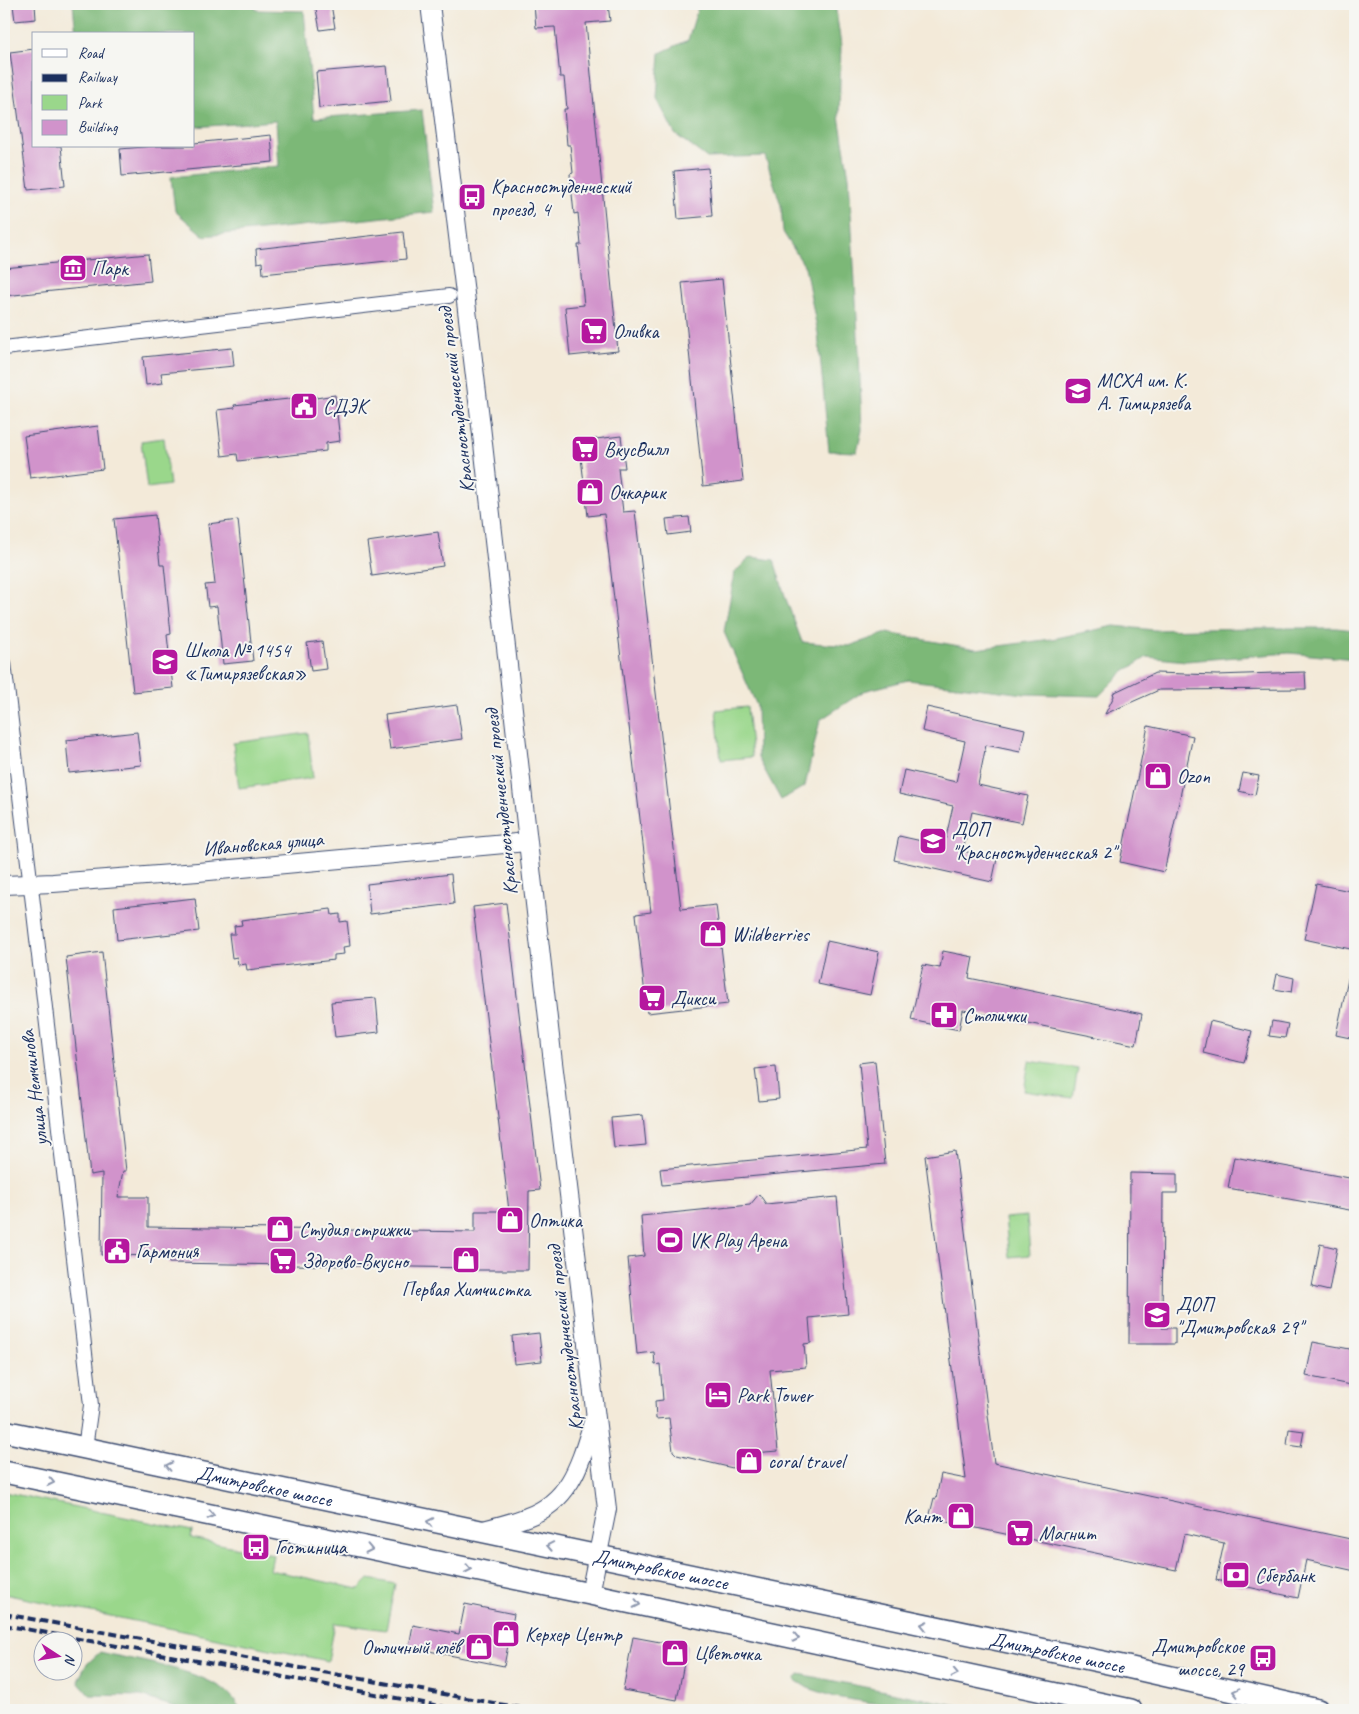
<svg xmlns="http://www.w3.org/2000/svg" width="1359" height="1714" viewBox="0 0 1359 1714" font-family="Caveat,sans-serif">
  <style>
    .green { fill: #9ad78b; stroke: #5a8374 }
    .forest { fill: #7bb877; stroke: #4b746a }
    .building { fill: #d193cb }
    .lines { fill: none; stroke-linecap: round; stroke-linejoin: round }
    .minor-casing { stroke: #3b4b70; stroke-width: 16 }
    .tertiary-casing { stroke: #3b4b70; stroke-width: 20 }
    .primary-casing { stroke: #3b4b70; stroke-width: 24 }
    .minor { stroke: #fff; stroke-width: 14 }
    .tertiary { stroke: #fff; stroke-width: 18 }
    .primary { stroke: #fff; stroke-width: 21 }
    .rail { stroke: #1b2f5e; stroke-width: 4; stroke-dasharray: 8 4; stroke-linecap: butt }
    .oneway { stroke: #8d97ae }
    .labels { text-anchor: middle; dominant-baseline: central; stroke-width: 4; stroke-linejoin: round; paint-order: stroke }
    .poi-label { font-size: 20px; fill: #1b2f5e; stroke: #f6f6f2; text-anchor: start }
    .street-label { font-size: 20px; fill: #1b2f5e; stroke: #f6f6f2 }
  </style>
  <rect width="100%" height="100%" fill="#f6f6f2"/>
  <filter id="ink" filterUnits="userSpaceOnUse"><feTurbulence type="fractalNoise" baseFrequency=".02" numOctaves="2"/><feDisplacementMap in="SourceGraphic" scale="10" xChannelSelector="R" yChannelSelector="G"/><feConvolveMatrix kernelMatrix="1 2 1 2 8 2 1 2 1" color-interpolation-filters="sRGB"/></filter>
  <filter id="wash" filterUnits="userSpaceOnUse"><feTurbulence type="fractalNoise" baseFrequency=".0096" numOctaves="4" result="noise"/><feDisplacementMap in="SourceGraphic" scale="20" xChannelSelector="R" yChannelSelector="G"/><feGaussianBlur stdDeviation="1.12" result="paint"/><feColorMatrix in="noise" values="0 0 0 0 0 0 0 0 0 0 0 0 0 0 0 0 0 1.4 0 .05"/><feComposite in="paint" operator="in"/></filter>
  <g filter="url(#wash)">
    <rect width="100%" height="100%" fill="#f3ead9"/>
    <g class="green">
      <path d="M164,438l6,47 -23,3 -6,-47z"/>
      <path d="M747,707l5,50 -31,3 -5,-50z"/>
      <path d="M308,733l5,45 -74,10 -6,-45z"/>
      <path d="M1029,1061l49,7 -5,30 -49,-7z"/>
      <path d="M1027,1216l3,39 -21,2 -4,-39z"/>
      <path d="M4,1492l188,39 -1,7 82,17 -3,15 89,19 10,-10 26,5 -9,46 -51,-7 -7,38 -324,-67z"/>
    </g>
    <g class="forest">
      <path d="M73,4h182l1,6 48,1 10,107 108,-8 12,102 -230,24 -29,-25 -4,-34 108,-11 -3,-45 -82,6v-93h-118z"/>
      <path d="M699,4h136l6,41 -2,71 10,61 10,176 3,77 -5,22 -28,-1 -11,-117 -13,-67 -22,-35 -2,-27 -16,-49 -58,2 -32,-24 -18,-35 3,-46 28,-13z"/>
      <path d="M750,557l24,3 12,39 16,43 47,4 38,-13 89,16 76,-10 62,-13 40,4 97,-2h85l19,2v29l-66,-6 -103,8 -39,-4 -25,16 -23,23 -74,-2 -117,-14 -44,11 -44,29 -15,66 -24,14 -23,-42 -1,-52 -33,-74 11,-60z"/>
      <path d="M100,1652c37,9 84,15 117,33 9,4 20,16 23,25h-56l-43,-14 -51,-1 -12,-14 8,-16z"/>
      <path d="M799,1674l182,36h-65l-81,-13 -27,-9 -13,-8z"/>
    </g>
    <g id="blocks">
      <g class="building">
        <path d="M23,4h12l1,15 -21,2 -2,-16z"/>
        <path d="M315,4h16l4,24 -15,2z"/>
        <path d="M534,4h74l2,17 -24,2 32,328 -48,5 -5,-49 19,-2 -6,-60h3l-3,-32 -4,1 -4,-40 3,-1 -3,-28h-3l-3,-36h3l-3,-32h-4l-5,-50 -19,1z"/>
        <path d="M34,49v97h27l4,40 -37,4 -18,-138z"/>
        <path d="M387,66l4,35 -72,7 -3,-36z"/>
        <path d="M271,135l2,27 -151,14 -2,-27 35,-3h39v-3z"/>
        <path d="M708,168l4,48 -34,3 -4,-48z"/>
        <path d="M403,232l3,27 -143,15 -1,-12 -5,1 -1,-14z"/>
        <path d="M148,254l3,27 -147,15v-28z"/>
        <path d="M722,279l21,202 -40,5 -21,-203z"/>
        <path d="M232,348l2,18 -73,7 2,10 -17,2 -3,-28z"/>
        <path d="M335,395l5,46 -14,2v8l-88,10 -1,-7 -15,2 -5,-46 18,-2 -1,-3 82,-9v2z"/>
        <path d="M98,426l5,43 -73,9 -6,-42z"/>
        <path d="M621,436l4,32h-7l5,44 12,-1 46,398 35,-4 12,99 -81,9 -11,-99 15,-2 -47,-398 -16,2 -9,-75z"/>
        <path d="M155,515l5,50h4l3,29 4,40 -4,1 6,53 -40,4 -19,-173z"/>
        <path d="M689,517l2,15 -23,3 -2,-16z"/>
        <path d="M238,520l15,141 -30,3 -6,-58 -9,1 -2,-17 -1,-5 10,-1 -7,-60z"/>
        <path d="M438,532l5,34 -71,10 -5,-34z"/>
        <path d="M322,641l4,28 -15,2 -4,-28z"/>
        <path d="M1305,672l1,17 -147,1 -54,24 9,-18 -1,-3 42,-20 62,2z"/>
        <path d="M457,705l5,34 -72,10 -5,-34z"/>
        <path d="M927,707l98,22 -5,23 -34,-7 -8,40 50,11 -6,27 -50,-11 -9,39 34,8 -5,23 -98,-22 5,-24 45,10 9,-40 -54,-12 5,-24 52,12 9,-41 -43,-10z"/>
        <path d="M1148,726l45,10 -29,136 -44,-10z"/>
        <path d="M137,732l4,33 -72,8 -3,-33z"/>
        <path d="M1243,773l16,3 -4,19 -16,-4z"/>
        <path d="M451,874l3,30 -84,10 -3,-30z"/>
        <path d="M1316,884l39,8v58l-51,-11z"/>
        <path d="M195,898l4,33 -82,9 -3,-33z"/>
        <path d="M506,903l34,287 -11,1 -1,79h-53v-2l-306,-5v-7l-68,-1 1,-82 -12,2 -24,-218 36,-5 24,219h-3l-5,26h30v30l327,5v-21h34l-36,-304z"/>
        <path d="M331,909l1,6 8,-1v8l7,-1 3,25 -7,1 1,7 -10,1v5l-87,10 -1,-6 -8,1 -1,-8 -5,1 -3,-24h6l-1,-8 8,-1 -1,-5z"/>
        <path d="M827,941l52,11 -9,43 -52,-11z"/>
        <path d="M943,951l30,6 -4,21 173,36 -6,31 -173,-35 -4,20 -48,-10 12,-55 17,3z"/>
        <path d="M1277,974l17,4 -2,14 -18,-3z"/>
        <path d="M1349,975l6,1v63l-19,-4z"/>
        <path d="M376,998l3,34 -44,5 -4,-35z"/>
        <path d="M1210,1021l42,10 -8,32 -41,-10z"/>
        <path d="M1272,1021l16,3 -3,14 -16,-2z"/>
        <path d="M875,1061l10,103 -223,21 -2,-16 207,-20 -8,-86z"/>
        <path d="M776,1067l3,32 -20,2 -4,-32z"/>
        <path d="M643,1115l3,30 -32,3 -3,-30z"/>
        <path d="M955,1151l39,312 361,77v31l-49,-11 -8,38 -82,-18 8,-37 -40,-9 -8,36 -247,-52 5,-20 2,1 5,-25 25,5 -41,-323z"/>
        <path d="M1234,1157l121,22v32l-127,-23z"/>
        <path d="M1130,1173l47,1v19h-14l-1,135h13v16h-46z"/>
        <path d="M759,1194l7,10 71,-7 11,117 -39,4 2,25 -7,1 2,23 -36,3 8,81 -26,2 2,20 -77,-18 -4,-4 -4,-33 -13,1 -1,-18 8,-1 -3,-36 -5,1 -1,-13 -17,2 -9,-96 16,-2 -3,-40 109,-11z"/>
        <path d="M1320,1244l17,4 -8,43 -17,-4z"/>
        <path d="M539,1333l3,28 -28,3 -2,-28z"/>
        <path d="M1313,1342l42,8v36l-49,-10z"/>
        <path d="M1289,1429l15,2 -3,16 -14,-2z"/>
        <path d="M465,1604l49,10 -10,52 -95,-19 4,-22 46,9z"/>
        <path d="M633,1637l54,10 -10,53 -54,-10z"/>
      </g>
    </g>
  </g>
  <g filter="url(#ink)">
    <use href="#blocks" fill-opacity="0" stroke="#3b4b70" stroke-width="1"/>
    <g class="lines">
      <defs>
        <g id="minor">
          <path d="M4,348l445,-52"/>
          <path d="M4,663l29,241 58,501 -6,43"/>
        </g>
        <g id="tertiary">
          <path d="M430,4l51,422 71,628 55,455 -17,85"/>
          <path d="M4,885l49,-2 145,-11 329,-30"/>
          <path d="M479,1531c16,-4 33,-8 48,-14 45,-16 54,-57 67,-98"/>
        </g>
        <g id="primary">
          <path id="s1" d="M4,1431l1123,236 191,43"/>
          <path d="M4,1472l586,122 541,116"/>
        </g>
      </defs>
      <use href="#minor" class="minor-casing"/>
      <use href="#tertiary" class="tertiary-casing"/>
      <use href="#primary" class="primary-casing"/>
      <use href="#minor" class="minor"/>
      <use href="#tertiary" class="tertiary"/>
      <use href="#primary" class="primary"/>
      <g class="rail">
        <path d="M4,1614l528,96"/>
        <path d="M4,1625l457,85"/>
      </g>
    </g>
    <defs><path id="oneway-chevron" d="M-2-3.5L2.5 0L-2 3.5" fill="none" stroke-width="1.6" stroke-linecap="round" stroke-linejoin="round" transform="scale(1.25)"/></defs>
    <g class="oneway">
      <use href="#oneway-chevron" transform="translate(169 1466) rotate(-168)"/>
      <use href="#oneway-chevron" transform="translate(51 1482) rotate(12)"/>
      <use href="#oneway-chevron" transform="translate(211 1515) rotate(12)"/>
      <use href="#oneway-chevron" transform="translate(430 1522) rotate(-168)"/>
      <use href="#oneway-chevron" transform="translate(550 1546) rotate(-169)"/>
      <use href="#oneway-chevron" transform="translate(369 1549) rotate(12)"/>
      <use href="#oneway-chevron" transform="translate(468 1569) rotate(12)"/>
      <use href="#oneway-chevron" transform="translate(637 1604) rotate(12)"/>
      <use href="#oneway-chevron" transform="translate(924 1625) rotate(-168)"/>
      <use href="#oneway-chevron" transform="translate(796 1638) rotate(12)"/>
      <use href="#oneway-chevron" transform="translate(955 1673) rotate(12)"/>
      <use href="#oneway-chevron" transform="translate(1236 1692) rotate(-167)"/>
    </g>
  </g>
  <defs>
    <symbol id="bus-square" viewBox="-11 -11 22 22"><rect x="-9" y="-9" width="18" height="18" rx="4" fill="#b5179e" stroke="#f6f6f2"/><path d="M-5-6H5V4H4V6H2V4H-2V6H-4V4H-5ZM-3.5-4V0h7V-4ZM-3.5 1.2v1.5H-2V1.2ZM2 1.2v1.5H3.5V1.2Z" fill="#fff"/></symbol>
    <symbol id="museum-square" viewBox="-11 -11 22 22"><rect x="-9" y="-9" width="18" height="18" rx="4" fill="#b5179e" stroke="#f6f6f2"/><path d="M0-6L6-3V-2H-6V-3ZM-5-1h2V3h-2ZM-1-1h2V3h-2ZM3-1h2V3H3ZM-6 4H6V6H-6Z" fill="#fff"/></symbol>
    <symbol id="supermarket-square" viewBox="-11 -11 22 22"><rect x="-9" y="-9" width="18" height="18" rx="4" fill="#b5179e" stroke="#f6f6f2"/><path d="M-6-5.5h2.5l.6 2H6L4.5 2H-2.5L-4.4-4H-6ZM-1.5 3.2a1.3 1.3 0 1 0 .1 0ZM3 3.2a1.3 1.3 0 1 0 .1 0Z" fill="#fff"/></symbol>
    <symbol id="university-square" viewBox="-11 -11 22 22"><rect x="-9" y="-9" width="18" height="18" rx="4" fill="#b5179e" stroke="#f6f6f2"/><path d="M0-5L7-2L0 1L-7-2ZM-4 1L0 2.5L4 1V4Q0 6-4 4Z" fill="#fff"/></symbol>
    <symbol id="civic-square" viewBox="-11 -11 22 22"><rect x="-9" y="-9" width="18" height="18" rx="4" fill="#b5179e" stroke="#f6f6f2"/><path d="M-.6-6.5H3V-4.5H.6V-3L4-1V1h2V6H-6V1h2V-1L-.6-3ZM-1.2 2.5V6h2.4V2.5Z" fill="#fff"/></symbol>
    <symbol id="shop-square" viewBox="-11 -11 22 22"><rect x="-9" y="-9" width="18" height="18" rx="4" fill="#b5179e" stroke="#f6f6f2"/><path d="M-5-2.5h2.3a2.7 3.5 0 0 1 5.4 0H5L5.5 6h-11ZM-1.5-2.5h3a1.5 2.3 0 0 0-3 0Z" fill="#fff"/></symbol>
    <symbol id="school-square" viewBox="-11 -11 22 22"><rect x="-9" y="-9" width="18" height="18" rx="4" fill="#b5179e" stroke="#f6f6f2"/><path d="M0-5L7-2L0 1L-7-2ZM-4 1L0 2.5L4 1V4Q0 6-4 4Z" fill="#fff"/></symbol>
    <symbol id="pharmacy-square" viewBox="-11 -11 22 22"><rect x="-9" y="-9" width="18" height="18" rx="4" fill="#b5179e" stroke="#f6f6f2"/><path d="M-2-6h4v4h4v4h-4v4h-4v-4h-4v-4h4Z" fill="#fff"/></symbol>
    <symbol id="stadium-square" viewBox="-11 -11 22 22"><rect x="-9" y="-9" width="18" height="18" rx="4" fill="#b5179e" stroke="#f6f6f2"/><path d="M0-5a6.5 5 0 1 0 0 10a6.5 5 0 1 0 0-10ZM-3.5-1.8h7v3.6h-7Z" fill="#fff"/></symbol>
    <symbol id="hotel-square" viewBox="-11 -11 22 22"><rect x="-9" y="-9" width="18" height="18" rx="4" fill="#b5179e" stroke="#f6f6f2"/><path d="M-6-4.5h1.5V1H6V5H4.5V3h-9V5H-6ZM-4 0a1.8 1.8 0 1 1 3.6 0ZM.5 0V-2.5h3Q6-2.5 6 0Z" fill="#fff"/></symbol>
    <symbol id="bank-square" viewBox="-11 -11 22 22"><rect x="-9" y="-9" width="18" height="18" rx="4" fill="#b5179e" stroke="#f6f6f2"/><path d="M-6-4H6V4H-6ZM0-2.3a2.3 2.3 0 1 0 0 4.6a2.3 2.3 0 1 0 0-4.6Z" fill="#fff"/></symbol>
  </defs>
  <g fill-rule="evenodd">
    <use href="#bus-square" x="456" y="181" width="32" height="32"/>
    <use href="#museum-square" x="57" y="252" width="32" height="32"/>
    <use href="#supermarket-square" x="578" y="315" width="32" height="32"/>
    <use href="#university-square" x="1062" y="375" width="32" height="32"/>
    <use href="#civic-square" x="288" y="390" width="32" height="32"/>
    <use href="#supermarket-square" x="569" y="433" width="32" height="32"/>
    <use href="#shop-square" x="574" y="476" width="32" height="32"/>
    <use href="#school-square" x="149" y="646" width="32" height="32"/>
    <use href="#shop-square" x="1142" y="760" width="32" height="32"/>
    <use href="#school-square" x="917" y="825" width="32" height="32"/>
    <use href="#shop-square" x="697" y="918" width="32" height="32"/>
    <use href="#supermarket-square" x="636" y="982" width="32" height="32"/>
    <use href="#pharmacy-square" x="928" y="999" width="32" height="32"/>
    <use href="#shop-square" x="494" y="1204" width="32" height="32"/>
    <use href="#shop-square" x="264" y="1213" width="32" height="32"/>
    <use href="#stadium-square" x="654" y="1224" width="32" height="32"/>
    <use href="#civic-square" x="101" y="1235" width="32" height="32"/>
    <use href="#shop-square" x="450" y="1244" width="32" height="32"/>
    <use href="#supermarket-square" x="267" y="1245" width="32" height="32"/>
    <use href="#school-square" x="1141" y="1299" width="32" height="32"/>
    <use href="#hotel-square" x="702" y="1379" width="32" height="32"/>
    <use href="#shop-square" x="733" y="1445" width="32" height="32"/>
    <use href="#shop-square" x="945" y="1500" width="32" height="32"/>
    <use href="#supermarket-square" x="1004" y="1517" width="32" height="32"/>
    <use href="#bus-square" x="240" y="1531" width="32" height="32"/>
    <use href="#bank-square" x="1220" y="1559" width="32" height="32"/>
    <use href="#shop-square" x="490" y="1618" width="32" height="32"/>
    <use href="#shop-square" x="463" y="1631" width="32" height="32"/>
    <use href="#shop-square" x="659" y="1637" width="32" height="32"/>
    <use href="#bus-square" x="1247" y="1642" width="32" height="32"/>
  </g>
  <g class="labels">
    <g class="poi-label">
      <text x="491" y="186">Красностуденческий<tspan x="491" dy="23">проезд, 4</tspan></text>
      <text x="92" y="268">Парк</text>
      <text x="613" y="331">Оливка</text>
      <text x="1097" y="380">МСХА им. К.<tspan x="1097" dy="23">А. Тимирязева</tspan></text>
      <text x="323" y="406">СДЭК</text>
      <text x="604" y="449">ВкусВилл</text>
      <text x="609" y="492">Очкарик</text>
      <text x="184" y="650">Школа № 1454<tspan x="184" dy="23">«Тимирязевская»</tspan></text>
      <text x="1177" y="776">Ozon</text>
      <text x="952" y="829">ДОП<tspan x="952" dy="23">"Красностуденческая 2"</tspan></text>
      <text x="732" y="934">Wildberries</text>
      <text x="671" y="998">Дикси</text>
      <text x="963" y="1015">Столички</text>
      <text x="529" y="1220">Оптика</text>
      <text x="299" y="1229">Студия стрижки</text>
      <text x="689" y="1240">VK Play Арена</text>
      <text x="136" y="1251">Гармония</text>
      <text x="302" y="1261">Здорово-Вкусно</text>
      <text x="466" y="1289" text-anchor="middle">Первая Химчистка</text>
      <text x="1176" y="1304">ДОП<tspan x="1176" dy="23">"Дмитровская 29"</tspan></text>
      <text x="737" y="1395">Park Tower</text>
      <text x="768" y="1461">coral travel</text>
      <text x="942" y="1516" text-anchor="end">Кант</text>
      <text x="1039" y="1533">Магнит</text>
      <text x="275" y="1547">Гостиница</text>
      <text x="1255" y="1575">Сбербанк</text>
      <text x="525" y="1634">Керхер Центр</text>
      <text x="1244" y="1646" text-anchor="end">Дмитровское<tspan x="1244" dy="23">шоссе, 29</tspan></text>
      <text x="460" y="1647" text-anchor="end">Отличный клёв</text>
      <text x="694" y="1653">Цветочка</text>
    </g>
    <g class="street-label">
      <text transform="translate(456 400) rotate(-97)">Красностуденческий проезд</text>
      <text transform="translate(501 802) rotate(-96)">Красностуденческий проезд</text>
      <text transform="translate(263 844) rotate(-5)">Ивановская улица</text>
      <text transform="translate(34 1088) rotate(-97)">улица Немчинова</text>
      <text transform="translate(565 1338) rotate(-97)">Красностуденческий проезд</text>
      <text stroke="none"><textPath href="#s1" startOffset="266">Дмитровское шоссе</textPath></text>
      <text stroke="none"><textPath href="#s1" startOffset="671">Дмитровское шоссе</textPath></text>
      <text stroke="none"><textPath href="#s1" startOffset="1076">Дмитровское шоссе</textPath></text>
    </g>
  </g>
  <rect width="1359" height="1714" fill="none" stroke="#f6f6f2" stroke-width="20"/>
  <rect x="32" y="32" width="162" height="115" fill="#f6f6f2" stroke="#9ea6b7"/>
  <rect x="42" y="49" width="25" height="8" fill="#ffffff" stroke="#9ea6b7"/>
  <text x="78" y="58" font-size="15" fill="#1b2f5e">Road</text>
  <rect x="42" y="74" width="25" height="8" fill="#1b2f5e" stroke="#9ea6b7"/>
  <text x="78" y="82" font-size="15" fill="#1b2f5e">Railway</text>
  <rect x="42" y="95" width="25" height="15" fill="#9ad78b" stroke="#9ea6b7"/>
  <text x="78" y="108" font-size="15" fill="#1b2f5e">Park</text>
  <rect x="42" y="120" width="25" height="15" fill="#d193cb" stroke="#9ea6b7"/>
  <text x="78" y="132" font-size="15" fill="#1b2f5e">Building</text>
  <g transform="translate(58 1656) rotate(102)"><circle r="24" fill="#f6f6f2" stroke="#9ea6b7"/>
  <path d="M0-4L9 19L0 12L-9 19Z" fill="#b5179e"/>
  <text y="-8" font-size="14" font-weight="bold" text-anchor="middle" fill="#1b2f5e">N</text>
  </g>
</svg>
